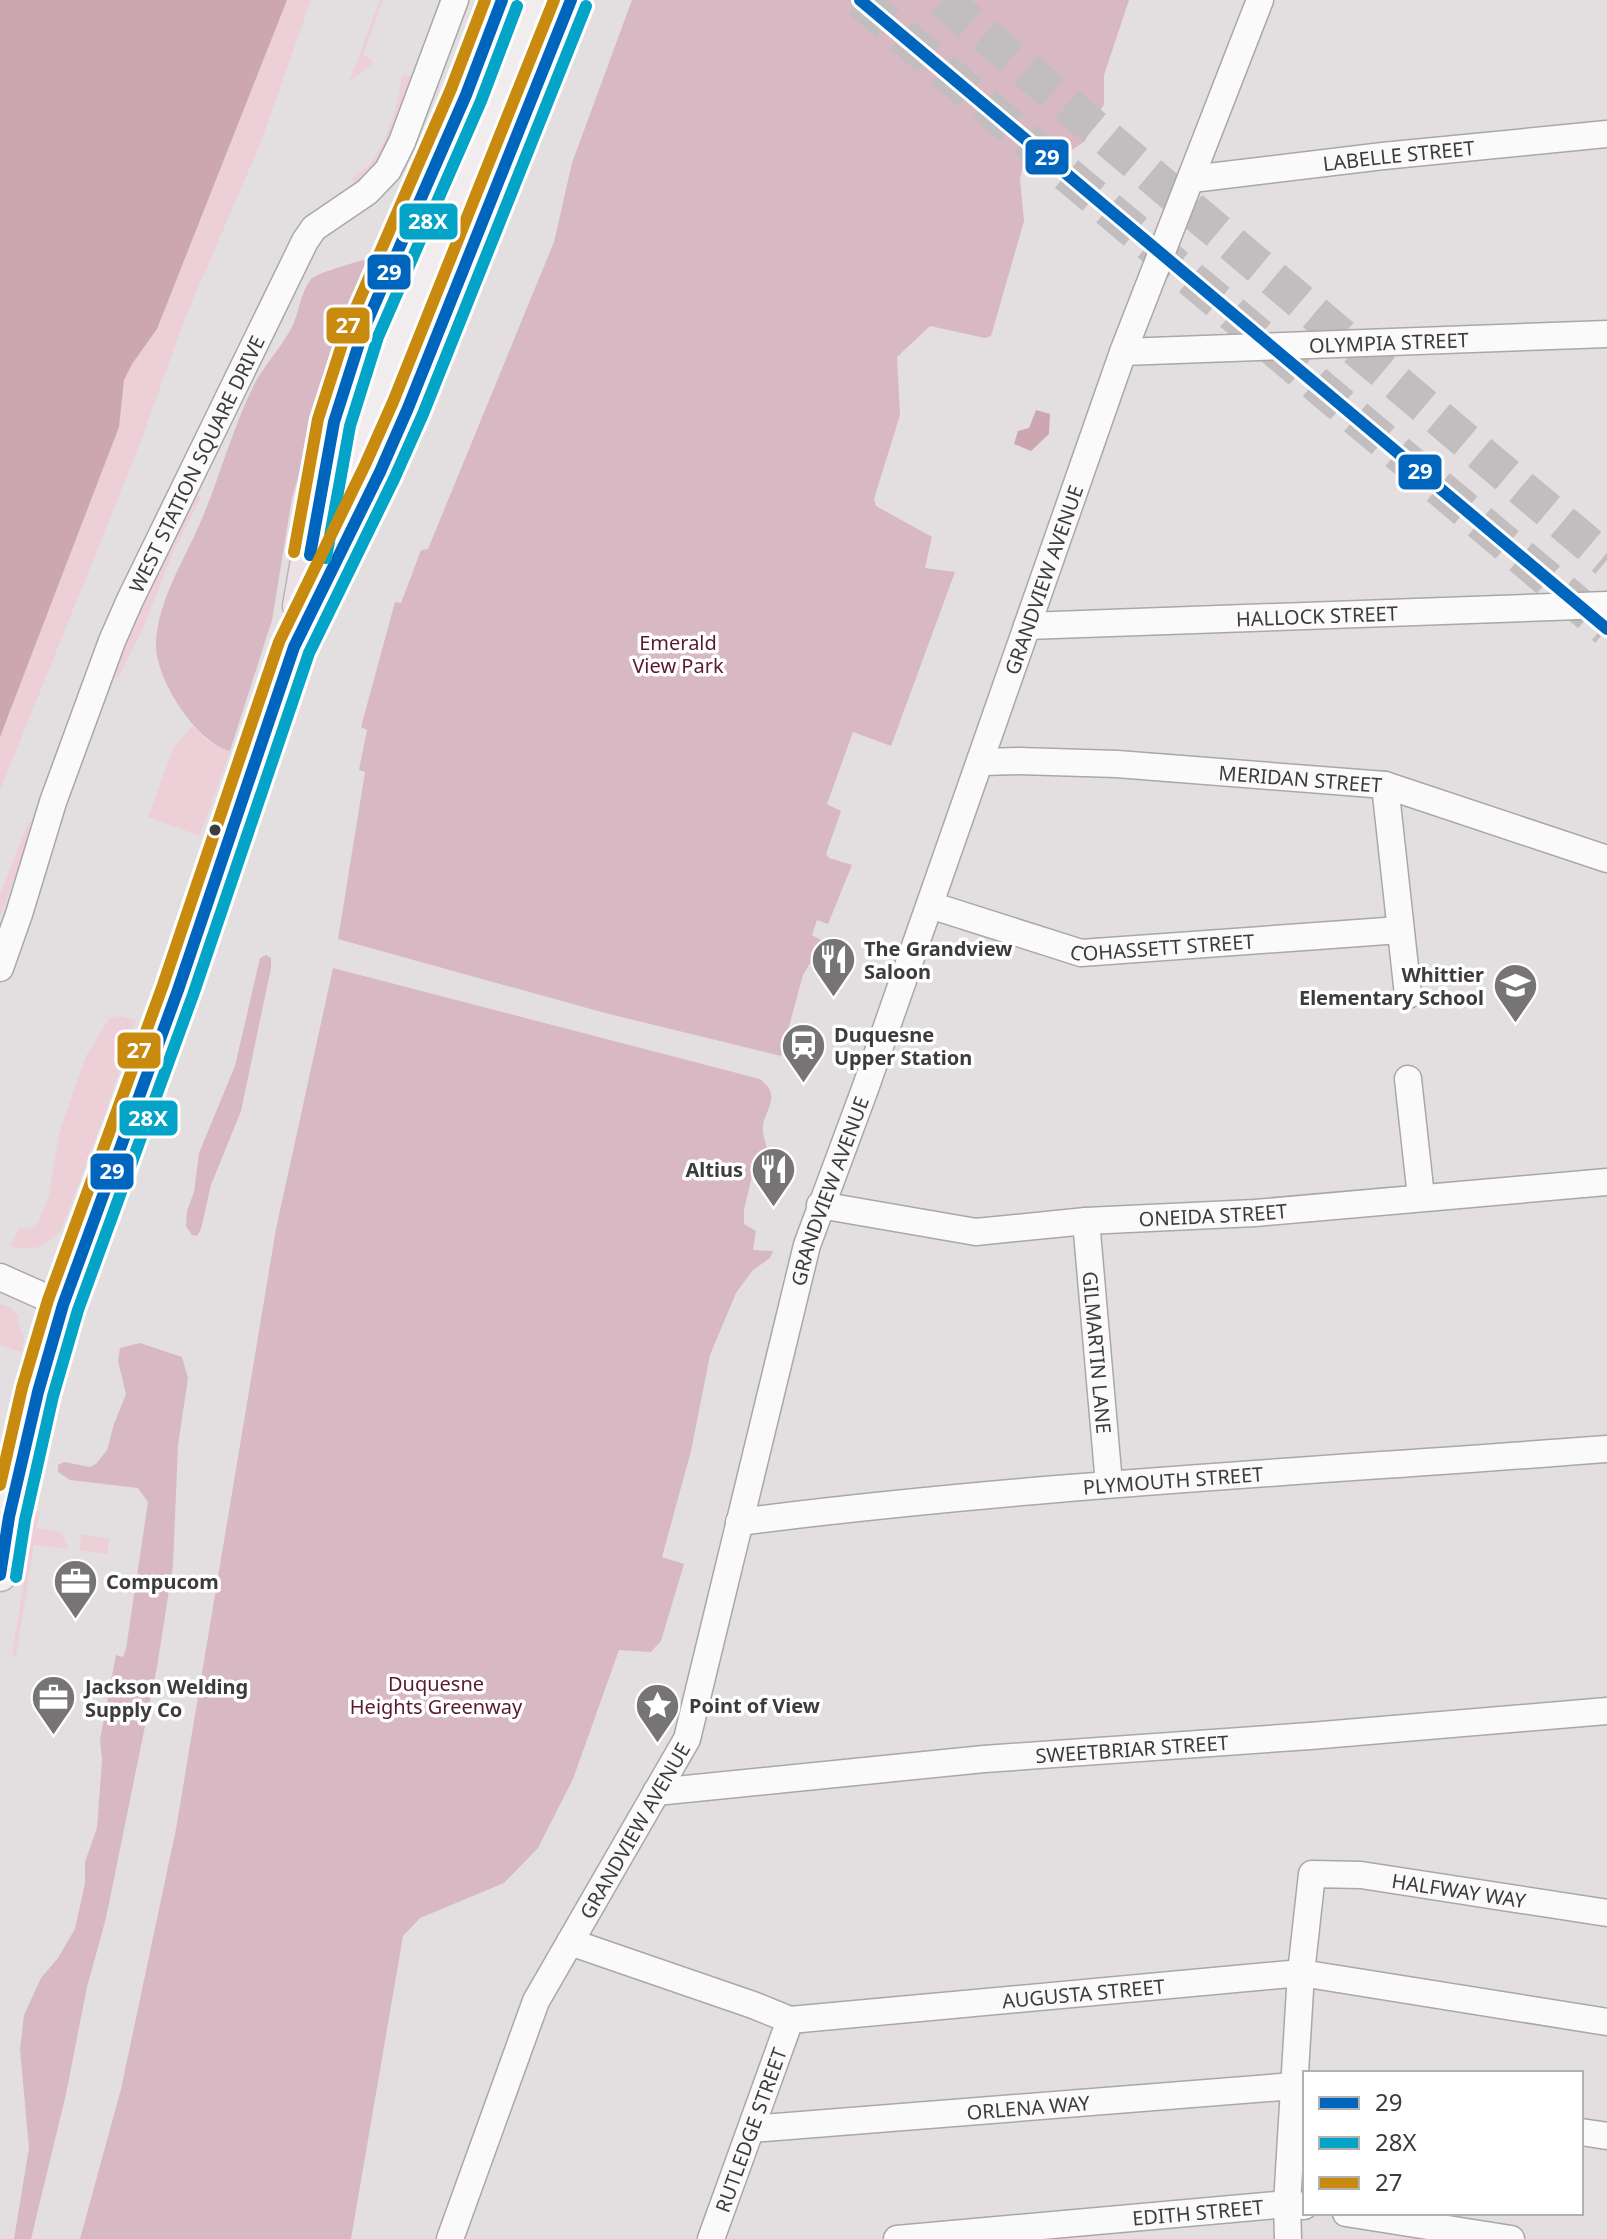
<svg xmlns="http://www.w3.org/2000/svg" width="1607" height="2239" viewBox="0 0 1607 2239" font-family="'Noto Sans',sans-serif">
  <style>
    .green { fill: #eccfd7 }
    .forest { fill: #d8b8c2 }
    .water { fill: #cca6b1 }
    .lines { fill: none; stroke-linecap: round; stroke-linejoin: round }
    .highway-tunnel { stroke: #c2bebf; stroke-width: 36; stroke-dasharray: 36 18; stroke-linecap: butt }
    .minor-casing { stroke: #a9a7a7; stroke-width: 29 }
    .major-casing { stroke: #bdb1b5; stroke-width: 35 }
    .highway-casing { stroke: #bdb1b5; stroke-width: 39 }
    .minor { stroke: #fbfafa; stroke-width: 26 }
    .major { stroke: #f1ecee; stroke-width: 32 }
    .highway { stroke: #ece2e5; stroke-width: 36 }
    .bus-1-casing { stroke: #fff; stroke-width: 18 }
    .bus-2-casing { stroke: #fff; stroke-width: 18 }
    .bus-3-casing { stroke: #fff; stroke-width: 18 }
    .bus-1 { stroke: #0065bd; stroke-width: 12 }
    .bus-2 { stroke: #03a4c7; stroke-width: 12 }
    .bus-3 { stroke: #c88b0f; stroke-width: 12 }
    .bus-dot { fill: #3d3b3c; stroke: #fff; stroke-width: 3 }
    .labels { text-anchor: middle; dominant-baseline: central; stroke-width: 7; stroke-linejoin: round; paint-order: stroke }
    .street-label { font-size: 20px; fill: #3d3b3c; stroke: #fff }
    .park-label { font-size: 20px; fill: #591932; stroke: #fff }
    .poi-label { font-size: 20px; font-weight: bold; fill: #3d3b3c; stroke: #fff; text-anchor: start }
    .line-badge { stroke: #fff; stroke-width: 3 }
    .badge-label { font-size: 22px; text-anchor: middle; font-weight: bold; fill: #fff }
  </style>
  <rect width="100%" height="100%" fill="#e3dfe0"/>
  <g class="green">
    <path d="M287,0h24l-50,142 -75,174 -47,130 -139,345v-54l119,-310 5,-47 8,-16 25,-35z"/>
    <path d="M380,0h3l-20,55 8,4 2,5 -24,18z"/>
    <path d="M405,75l8,2 -35,88 -21,20 -2,-1 -3,-5c5,-8 13,-9 19,-16 14,-16 30,-65 30,-85z"/>
    <path d="M194,494l7,3 -28,55 -29,74 -26,52 -5,-2 20,-54z"/>
    <path d="M193,726l14,15 23,10 -30,85 -52,-19 26,-71z"/>
    <path d="M31,821l3,4 -34,92v-23l28,-71z"/>
    <path d="M120,1016l16,4 -30,91 -45,119c-15,18 -29,22 -51,16l10,-18 9,1 9,-6 11,-28 10,-61 20,-59 8,-21 23,-36z"/>
    <path d="M0,1304l10,3 9,10 -2,2 7,18 -2,15 -22,-7z"/>
    <path d="M36,1511l4,1 -3,16 25,5 6,16 -34,-4 -18,111 -4,-3z"/>
    <path d="M82,1534l27,5 -1,15 -29,-4z"/>
  </g>
  <g class="forest">
    <path d="M632,0h497l-25,75v29l-19,37 -28,19 -11,3 -13,-2 -7,2 -4,6 -2,10 4,42 -33,115 -6,2 -55,-12 -33,31 3,58 -26,84 2,7 56,31 -7,31 30,4 -64,174 -38,-14 -26,72 14,7 -15,43 3,4 23,7 -24,59 -11,-4 -5,15 11,6 -20,34 -22,81 -176,-43 -267,-74 27,-167 -6,-2 8,-40 -6,-3 34,-125 6,1 20,-53 7,-1 126,-307 18,-79z"/>
    <path d="M374,257l-41,103 -41,138 -20,122 -42,131c-35,-9 -77,-75 -74,-111 4,-44 28,-79 45,-119 19,-44 31,-92 53,-136 10,-20 26,-36 37,-56 8,-15 9,-36 20,-50 5,-6 52,-19 63,-22z"/>
    <path d="M266,955l5,3v10l-30,143 -30,74 -10,44 -4,7 -5,-1 -6,-9 1,-15 7,-19 5,-39 36,-87 25,-108z"/>
    <path d="M333,968l427,111c5,5 10,8 11,15 2,10 -6,20 -8,31 -2,15 9,25 4,43l-15,8 -8,34v14l12,7 -3,19 20,1 -3,7 -17,12 -17,23 -26,62 -19,96 -29,106 22,7 -23,77 -10,11 -32,-2 -46,129 -35,69 -34,35 -84,35 -17,18 -52,303h-271l41,-150 55,-260 100,-600z"/>
    <path d="M140,1343l42,14 6,21 -10,67 -5,120 -16,102 -51,251 -19,69 -21,107 -35,145h-17l15,-91 -9,-99 4,-34 17,-37 17,-20 17,-29 10,-46v-21l12,-34 5,-67 -2,-21 16,-85 7,2 3,-8 22,-147 -10,-14 -68,-8 -12,-8v-7l6,-3 26,5 6,-3 11,-14 7,-26 12,-30 -8,-33 2,-13z"/>
  </g>
  <g class="water">
    <path d="M0,0h287l-130,329 -25,35 -8,16 -5,47 -119,310z"/>
    <path d="M1036,410l14,4 -1,20 -18,17 -17,-7 4,-13 11,-3z"/>
  </g>
  <g class="lines">
    <g class="highway-tunnel">
      <path d="M860,0l747,629"/>
      <path d="M943,0l664,560"/>
    </g>
    <defs>
      <g id="minor">
        <path id="s1" d="M1192,179l191,-23 224,-22"/>
        <path id="s2" d="M1123,352l484,-18"/>
        <path id="s3" d="M1027,626l580,-21"/>
        <path id="s4" d="M981,762l38,-1 98,3 268,21 222,74"/>
        <path d="M1385,785l23,210"/>
        <path id="s5" d="M930,905l151,48 319,-23"/>
        <path id="s6" d="M0,968l19,-54 34,-112 59,-161 18,-41 175,-359 9,-13 53,-36 21,-22 14,-28 53,-142"/>
        <path d="M1408,1079l13,118"/>
        <path id="s7" d="M820,1205l156,27 110,-11 169,-8 352,-31"/>
        <path id="s8" d="M1086,1221l23,263"/>
        <path d="M0,1277l63,28"/>
        <path id="s9" d="M739,1522c288,-37 579,-51 868,-73"/>
        <path id="s10" d="M656,1792l328,-33 326,-23 297,-25"/>
        <path id="s11" d="M570,1942l183,63 37,15 511,-47 306,49"/>
        <path id="s12" d="M751,2129l543,-43 11,2"/>
        <path d="M1581,2132l26,4"/>
        <path d="M1346,2213l165,26"/>
        <path id="s13" d="M450,2239l86,-238 151,-262 120,-494 58,-156 258,-737 137,-352"/>
        <path id="s14" d="M711,2239l79,-219"/>
        <path id="s15" d="M897,2239l390,-35 17,2"/>
        <path id="s16" d="M1288,2239l-1,-35 14,-231 11,-99 49,1 246,38"/>
      </g>
      <g id="major">
        <path d="M320,567l57,-178 153,-389"/>
        <path d="M0,1575l9,-58 29,-125 25,-87 115,-315 124,-368"/>
      </g>
      <g id="highway">
        <path d="M301,606l27,-154 20,-75 15,-46 103,-236 36,-95"/>
        <path d="M294,647l86,-175 28,-64 163,-408"/>
      </g>
    </defs>
    <use href="#minor" class="minor-casing"/>
    <use href="#major" class="major-casing"/>
    <use href="#highway" class="highway-casing"/>
    <use href="#minor" class="minor"/>
    <use href="#major" class="major"/>
    <use href="#highway" class="highway"/>
    <defs>
      <g id="bus-1">
        <path d="M860,0l747,629"/>
        <path d="M310,555l24,-133 29,-91 103,-236 36,-95"/>
        <path d="M0,1575l9,-58 29,-125 25,-87 115,-315 116,-343 86,-175 28,-64 163,-408"/>
      </g>
      <g id="bus-2">
        <path d="M326,558l24,-132 28,-89 103,-236 36,-95"/>
        <path d="M16,1577l9,-57 28,-124 25,-86 115,-315 116,-342 85,-174 29,-65 163,-408"/>
      </g>
      <g id="bus-3">
        <path d="M294,552l24,-133 30,-93 103,-237 34,-89"/>
        <path d="M0,1485l22,-97 26,-88 115,-315 116,-343 86,-177 28,-63 161,-402"/>
      </g>
    </defs>
    <use href="#bus-1" class="bus-1-casing"/>
    <use href="#bus-2" class="bus-2-casing"/>
    <use href="#bus-3" class="bus-3-casing"/>
    <use href="#bus-1" class="bus-1"/>
    <use href="#bus-2" class="bus-2"/>
    <use href="#bus-3" class="bus-3"/>
  </g>
  <defs>
    <symbol id="restaurant-pin" viewBox="-11 -11 22 30"><path d="M0 17L-7.5 6A9.5 9.5 0 1 1 7.5 6Z" fill="#777475" stroke="#fff"/><path d="M-5-6h1v4h1v-4h1v4h1v-4h1v5L-1.5 .5V6h-2V.5L-5-1ZM5-6V6H3V1.5H1.5Q1.5-4 5-6Z" fill="#fff"/></symbol>
    <symbol id="school-pin" viewBox="-11 -11 22 30"><path d="M0 17L-7.5 6A9.5 9.5 0 1 1 7.5 6Z" fill="#777475" stroke="#fff"/><path d="M0-5L7-2L0 1L-7-2ZM-4 1L0 2.5L4 1V4Q0 6-4 4Z" fill="#fff"/></symbol>
    <symbol id="station-pin" viewBox="-11 -11 22 30"><path d="M0 17L-7.5 6A9.5 9.5 0 1 1 7.5 6Z" fill="#777475" stroke="#fff"/><path d="M-3-6H3Q5-6 5-4V2Q5 4 3 4L4.5 6H3L1.5 4h-3L-3 6H-4.5L-3 4Q-5 4-5 2V-4Q-5-6-3-6ZM-3.5-4v3h7v-3ZM-3.5 1v1.5H-2V1ZM2 1v1.5H3.5V1Z" fill="#fff"/></symbol>
    <symbol id="office-pin" viewBox="-11 -11 22 30"><path d="M0 17L-7.5 6A9.5 9.5 0 1 1 7.5 6Z" fill="#777475" stroke="#fff"/><path d="M-6-3h4V-5.5h4V-3h4V5H-6ZM-1-4.5V-3h2v-1.5ZM-6 0V1H6V0Z" fill="#fff"/></symbol>
    <symbol id="sight-pin" viewBox="-11 -11 22 30"><path d="M0 17L-7.5 6A9.5 9.5 0 1 1 7.5 6Z" fill="#777475" stroke="#fff"/><path d="M0-6L1.8-2.2L6-1.7L2.9 1.2L3.7 5.4L0 3.3L-3.7 5.4L-2.9 1.2L-6-1.7L-1.8-2.2Z" fill="#fff"/></symbol>
  </defs>
  <g fill-rule="evenodd">
    <use href="#restaurant-pin" x="808" y="934" width="51" height="69"/>
    <use href="#school-pin" x="1490" y="960" width="51" height="69"/>
    <use href="#station-pin" x="778" y="1020" width="51" height="69"/>
    <use href="#restaurant-pin" x="748" y="1144" width="51" height="69"/>
    <use href="#office-pin" x="50" y="1556" width="51" height="69"/>
    <use href="#office-pin" x="28" y="1672" width="51" height="69"/>
    <use href="#sight-pin" x="632" y="1680" width="51" height="69"/>
  </g>
  <circle class="bus-dot" cx="215" cy="830" r="7"/>
  <g class="labels">
    <g class="street-label">
      <text stroke="none"><textPath href="#s1" startOffset="208">LABELLE STREET</textPath></text>
      <text stroke="none"><textPath href="#s2" startOffset="266">OLYMPIA STREET</textPath></text>
      <text stroke="none"><textPath href="#s6" startOffset="542">WEST STATION SQUARE DRIVE</textPath></text>
      <text stroke="none"><textPath href="#s13" startOffset="1770">GRANDVIEW AVENUE</textPath></text>
      <text stroke="none"><textPath href="#s3" startOffset="290">HALLOCK STREET</textPath></text>
      <text stroke="none"><textPath href="#s4" startOffset="320">MERIDAN STREET</textPath></text>
      <text stroke="none"><textPath href="#s5" startOffset="240">COHASSETT STREET</textPath></text>
      <text stroke="none"><textPath href="#s13" startOffset="1122">GRANDVIEW AVENUE</textPath></text>
      <text stroke="none"><textPath href="#s7" startOffset="396">ONEIDA STREET</textPath></text>
      <text stroke="none"><textPath href="#s8" startOffset="132">GILMARTIN LANE</textPath></text>
      <text stroke="none"><textPath href="#s9" startOffset="436">PLYMOUTH STREET</textPath></text>
      <text stroke="none"><textPath href="#s10" startOffset="478">SWEETBRIAR STREET</textPath></text>
      <text stroke="none"><textPath href="#s13" startOffset="450">GRANDVIEW AVENUE</textPath></text>
      <text stroke="none"><textPath href="#s16" startOffset="514">HALFWAY WAY</textPath></text>
      <text stroke="none"><textPath href="#s11" startOffset="528">AUGUSTA STREET</textPath></text>
      <text stroke="none"><textPath href="#s12" startOffset="278">ORLENA WAY</textPath></text>
      <text stroke="none"><textPath href="#s14" startOffset="116">RUTLEDGE STREET</textPath></text>
      <text stroke="none"><textPath href="#s15" startOffset="302">EDITH STREET</textPath></text>
    </g>
    <g class="park-label">
      <text x="678" y="642">Emerald<tspan x="678" dy="23">View Park</tspan></text>
      <text x="436" y="1683">Duquesne<tspan x="436" dy="23">Heights Greenway</tspan></text>
    </g>
    <g class="poi-label">
      <text x="864" y="948">The Grandview<tspan x="864" dy="23">Saloon</tspan></text>
      <text x="1484" y="974" text-anchor="end">Whittier<tspan x="1484" dy="23">Elementary School</tspan></text>
      <text x="834" y="1034">Duquesne<tspan x="834" dy="23">Upper Station</tspan></text>
      <text x="743" y="1169" text-anchor="end">Altius</text>
      <text x="106" y="1581">Compucom</text>
      <text x="85" y="1686">Jackson Welding<tspan x="85" dy="23">Supply Co</tspan></text>
      <text x="689" y="1705">Point of View</text>
    </g>
  </g>
  <g class="line-badge">
    <rect x="1024" y="138" width="46" height="38" rx="8" fill="#0065bd"/>
    <rect x="398" y="202" width="61" height="39" rx="8" fill="#03a4c7"/>
    <rect x="366" y="253" width="46" height="38" rx="8" fill="#0065bd"/>
    <rect x="325" y="306" width="46" height="39" rx="8" fill="#c88b0f"/>
    <rect x="1397" y="453" width="46" height="38" rx="8" fill="#0065bd"/>
    <rect x="116" y="1031" width="46" height="39" rx="8" fill="#c88b0f"/>
    <rect x="118" y="1099" width="61" height="38" rx="8" fill="#03a4c7"/>
    <rect x="89" y="1152" width="46" height="39" rx="8" fill="#0065bd"/>
  </g>
  <g class="badge-label">
    <text x="1047" y="165">29</text>
    <text x="428" y="229">28X</text>
    <text x="389" y="280">29</text>
    <text x="348" y="333">27</text>
    <text x="1420" y="479">29</text>
    <text x="139" y="1058">27</text>
    <text x="148" y="1126">28X</text>
    <text x="112" y="1179">29</text>
  </g>
  <rect x="1303" y="2071" width="280" height="144" fill="#ffffff" stroke="#b1b1b1" stroke-width="2"/>
  <rect x="1319" y="2097" width="40" height="12" fill="#0065bd" stroke="#b1b1b1" stroke-width="2"/>
  <text x="1375" y="2111" font-size="24" fill="#3d3b3c">29</text>
  <rect x="1319" y="2137" width="40" height="12" fill="#03a4c7" stroke="#b1b1b1" stroke-width="2"/>
  <text x="1375" y="2151" font-size="24" fill="#3d3b3c">28X</text>
  <rect x="1319" y="2177" width="40" height="12" fill="#c88b0f" stroke="#b1b1b1" stroke-width="2"/>
  <text x="1375" y="2191" font-size="24" fill="#3d3b3c">27</text>
</svg>
